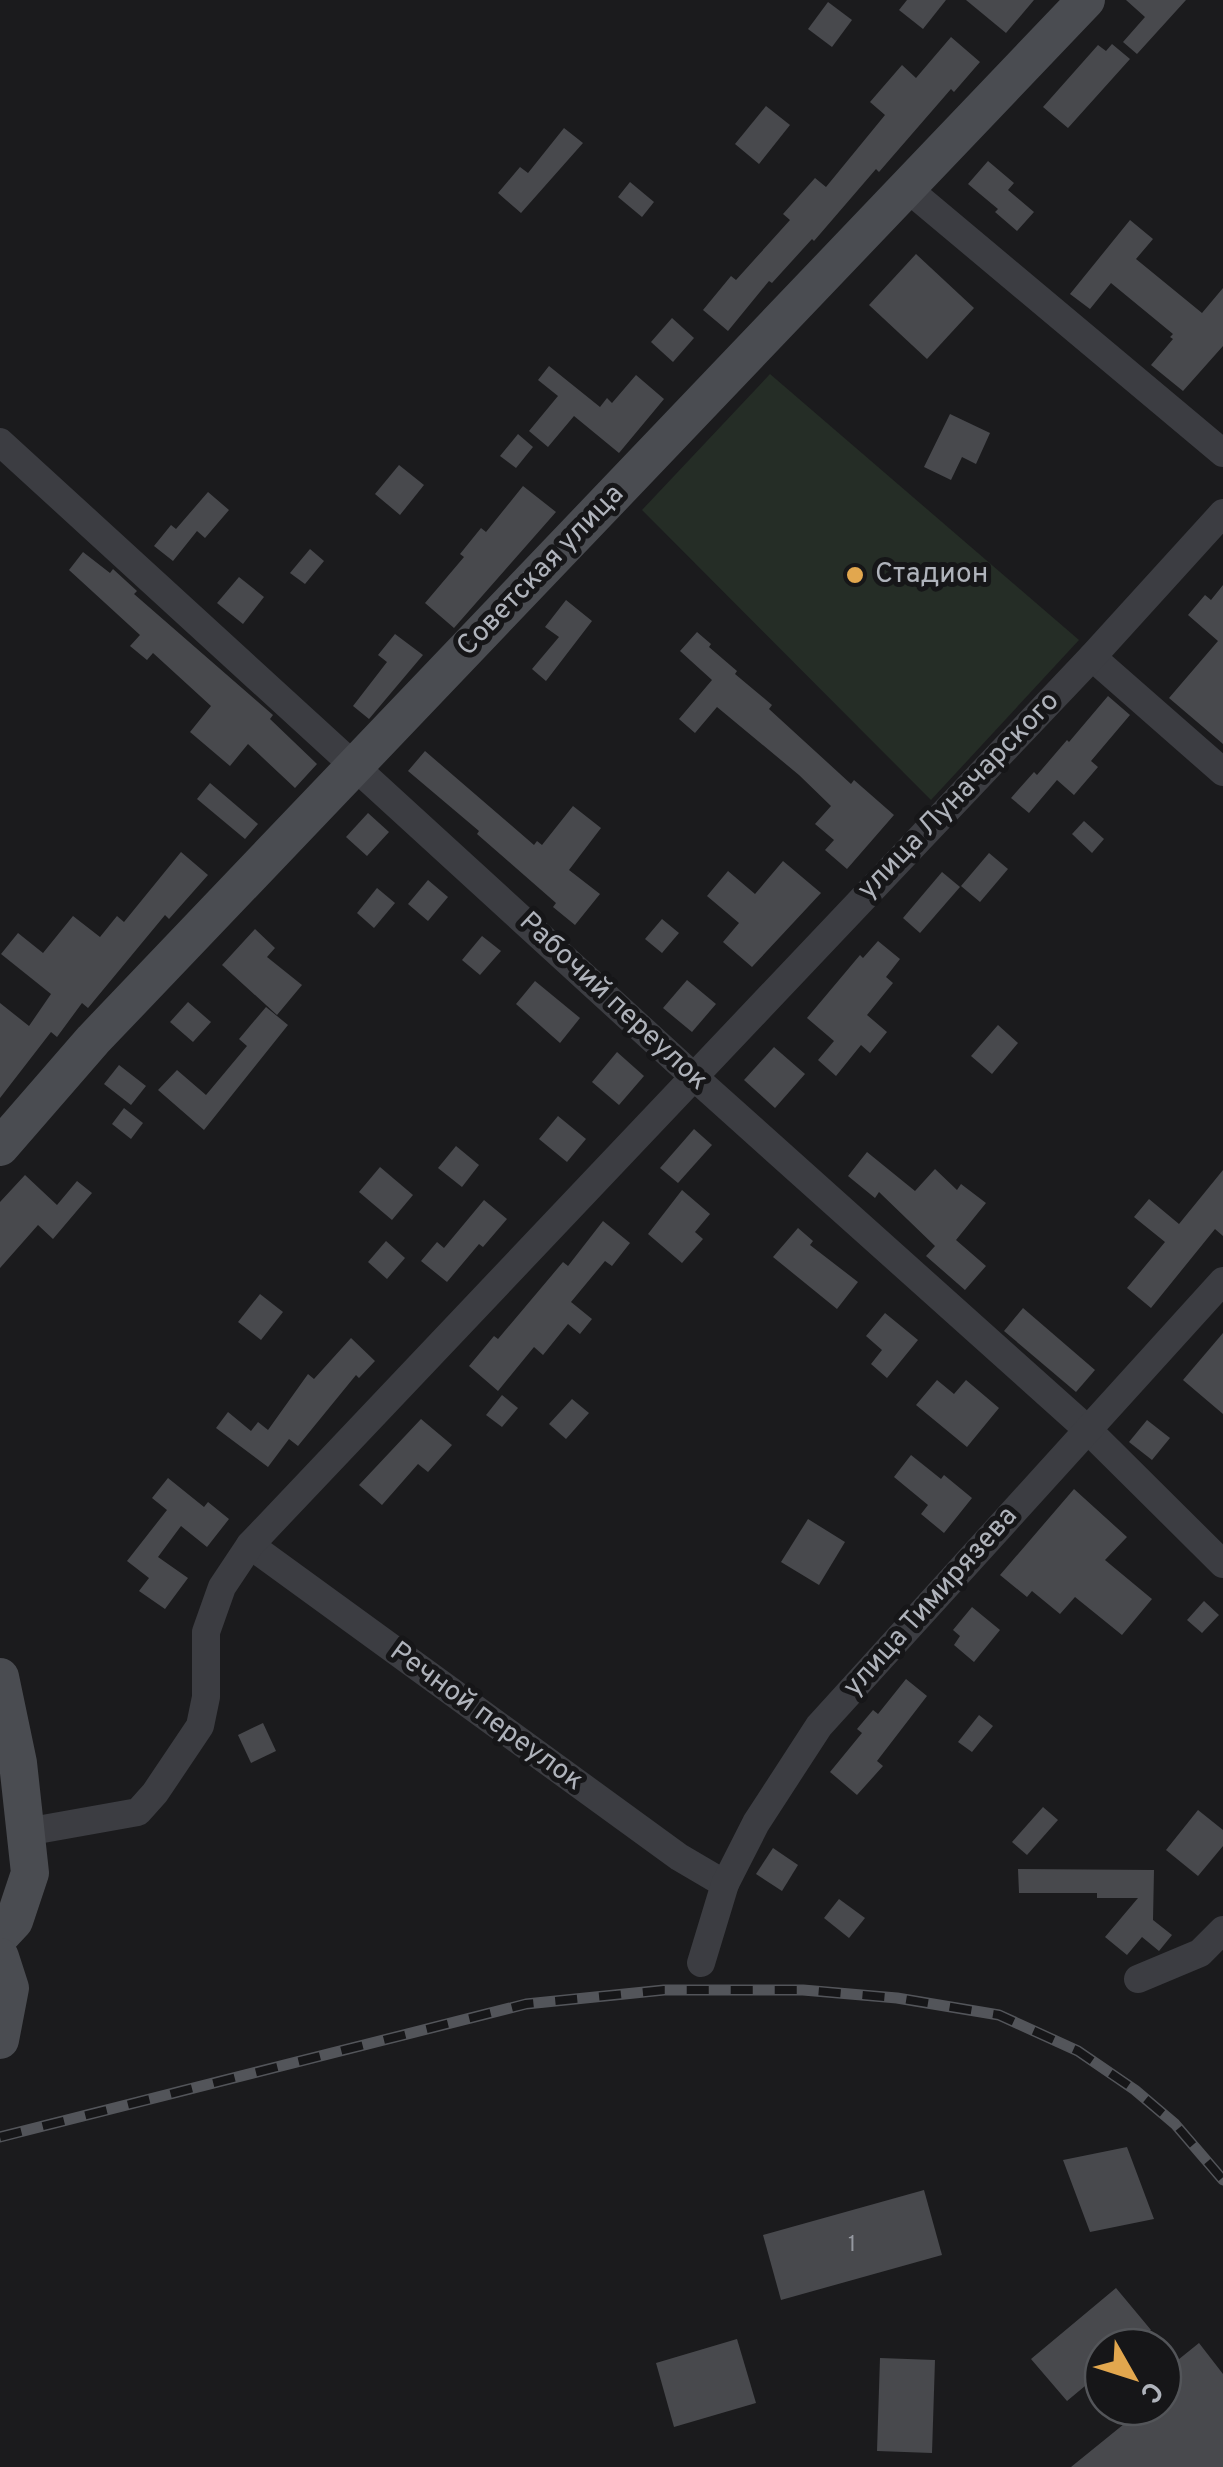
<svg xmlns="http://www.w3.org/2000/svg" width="1223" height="2467" viewBox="0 0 1223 2467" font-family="Overpass,sans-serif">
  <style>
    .green { fill: #252d26 }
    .building { fill: #48494d }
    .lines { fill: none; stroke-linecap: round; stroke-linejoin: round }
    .street { stroke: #3c3d42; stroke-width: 28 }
    .secondary { stroke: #4a4c51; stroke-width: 38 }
    .rail-casing { stroke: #53555a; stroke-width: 11 }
    .rail { stroke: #161618; stroke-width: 8; stroke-dasharray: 22; stroke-linecap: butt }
    .poi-dot { fill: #e2a74e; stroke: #161618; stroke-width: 4 }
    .labels { text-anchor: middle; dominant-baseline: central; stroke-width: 10; stroke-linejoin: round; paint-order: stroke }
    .number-label { font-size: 22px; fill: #9598a0 }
    .street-label { font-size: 28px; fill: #afb3bb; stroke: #161618 }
    .poi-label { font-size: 28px; fill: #afb3bb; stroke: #161618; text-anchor: start }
  </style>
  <rect width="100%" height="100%" fill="#1b1b1d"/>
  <path class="green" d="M770,374l309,266 -148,160 -289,-290z"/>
  <g class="building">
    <path d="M907,0h39l-23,29 -24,-19z"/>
    <path d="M966,0h68l-28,33z"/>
    <path d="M1126,0h60l-49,54 -14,-12 22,-25z"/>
    <path d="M828,2l24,18 -20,27 -24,-18z"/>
    <path d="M951,37l29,25 -26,30 -3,-3 -72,83 -3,-3 -62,72 -2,-2 -40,44 -3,-2 -41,50 -25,-21 28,-34 5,4 54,-60 -7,-6 32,-36 11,9 59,-72 -15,-13 32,-37 14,13z"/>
    <path d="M1112,44l18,15 -62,69 -25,-21 55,-62 8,6z"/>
    <path d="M766,106l24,19 -31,39 -24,-20z"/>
    <path d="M564,128l19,15 -62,70 -23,-20 22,-26 8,6z"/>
    <path d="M988,161l26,22 -6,7 26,22 -17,19 -22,-19 3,-3 -30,-25z"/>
    <path d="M630,182l24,20 -12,15 -24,-20z"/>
    <path d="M1130,220l23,19 -17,20 66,54 21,-25v58l-40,45 -32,-26 22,-26 -3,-2 3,-3 -62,-51 -21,26 -20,-15z"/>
    <path d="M916,254l58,54 -47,51 -58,-54z"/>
    <path d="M672,318l22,20 -21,24 -22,-20z"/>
    <path d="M549,366l51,41 7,-9 5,5 24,-28 28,24 -45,54 -45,-37 -26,31 -19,-16 29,-35 -20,-16z"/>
    <path d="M950,414l40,19 -14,31 -14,-7 -11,23 -27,-13z"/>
    <path d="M518,434l15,13 -17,21 -16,-12z"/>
    <path d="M399,465l25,20 -24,30 -25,-21z"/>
    <path d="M523,486l33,26 -102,116 -29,-25 39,-46 -4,-3 21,-26 5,4z"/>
    <path d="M208,492l21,18 -24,28 -8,-7 -24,30 -19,-15 17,-21 5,4z"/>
    <path d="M310,549l14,12 -19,23 -15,-11z"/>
    <path d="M83,552l27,21 3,-4 24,22 -3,3 139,121 -3,4 47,45 -22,24 -47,-44 -18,22 -40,-34 21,-26 -58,-53 -6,7 -17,-14 10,-11 -71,-65z"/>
    <path d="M239,577l25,20 -21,27 -26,-21z"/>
    <path d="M1223,585v159l-54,-46 49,-57 -30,-26 17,-20 6,5z"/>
    <path d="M566,600l26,21 -46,60 -14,-12 27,-32 -14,-10z"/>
    <path d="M697,632l14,12 -2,3 28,24 -2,3 37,31 -3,4 82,75 3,-4 40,35 -47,54 -22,-19 9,-10 -19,-16 16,-18 -32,-31 -82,-68 -22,26 -16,-14 33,-39 -32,-29z"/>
    <path d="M395,634l28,21 -54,64 -16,-13 34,-44 -9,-7z"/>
    <path d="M1108,696l22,19 -39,46 7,6 -24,28 -17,-15 -28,33 -18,-15 23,-26 3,3 30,-35 2,2z"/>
    <path d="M425,751l109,94 3,-4 5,4 31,-39 28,22 -32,42 31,24 -25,31 -22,-18 3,-4 -79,-69 2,-3 -71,-60z"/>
    <path d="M210,783l48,41 -13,15 -48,-40z"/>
    <path d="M368,813l21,19 -22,24 -21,-19z"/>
    <path d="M1084,821l20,18 -12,14 -20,-19z"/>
    <path d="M181,852l27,23 -39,44 -4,-4 -77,93 -6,-5 -25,34 -6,-5 -51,66v-95l29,23 22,-32 -50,-40 17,-21 25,20 30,-37 27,21 17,-21 7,6z"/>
    <path d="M989,853l19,16 -28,33 -19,-16z"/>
    <path d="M783,861l38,32 -69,74 -29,-25 16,-19 -32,-27 21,-25 27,23z"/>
    <path d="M942,872l18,15 -40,46 -17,-15z"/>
    <path d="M428,880l20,17 -20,24 -20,-17z"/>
    <path d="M377,888l18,15 -21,25 -17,-15z"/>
    <path d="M662,919l17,14 -17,20 -17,-14z"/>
    <path d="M255,929l20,19 -8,9 35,28 -25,30 -55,-50z"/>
    <path d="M482,936l19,15 -21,24 -18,-15z"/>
    <path d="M878,941l22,18 -14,18 7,6 -26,32 20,17 -17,21 -9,-8 -25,31 -18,-16 16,-19 -27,-23 53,-63 3,3z"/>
    <path d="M687,980l29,24 -24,28 -29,-24z"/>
    <path d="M535,981l45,37 -20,25 -44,-39z"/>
    <path d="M188,1002l23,20 -18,20 -23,-20z"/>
    <path d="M266,1007l22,18 -84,105 -46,-40 19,-20 29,25 41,-49 -8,-7z"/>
    <path d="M998,1025l20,18 -26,31 -21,-18z"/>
    <path d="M774,1047l31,27 -30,34 -31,-28z"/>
    <path d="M617,1052l27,24 -25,29 -27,-23z"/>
    <path d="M119,1065l27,21 -15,19 -27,-21z"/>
    <path d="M124,1108l19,15 -12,16 -19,-15z"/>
    <path d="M558,1116l28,23 -19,23 -28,-23z"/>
    <path d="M694,1129l18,16 -34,38 -18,-15z"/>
    <path d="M456,1146l23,19 -17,22 -24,-19z"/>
    <path d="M867,1152l48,39 20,-22 22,21 4,-6 25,19 -30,37 30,26 -21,24 -39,-34 9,-10 -56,-54 -4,6 -27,-22z"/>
    <path d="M380,1167l33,28 -21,25 -33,-28z"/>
    <path d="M1223,1170v66l-8,-7 -64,79 -24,-20 38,-46 -31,-25 15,-18 30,25z"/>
    <path d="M25,1175l32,30 20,-24 15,12 -39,46 -15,-14 -38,43v-66z"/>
    <path d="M682,1190l28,24 -15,18 8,7 -21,24 -34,-29z"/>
    <path d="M484,1200l23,19 -24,28 -4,-3 -32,38 -26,-21 16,-19 7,6z"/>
    <path d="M603,1221l27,22 -18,23 -7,-5 -34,41 21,17 -12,15 -12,-10 -25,31 -9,-8 -36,44 -29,-25 25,-30 4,3 65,-77 5,4z"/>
    <path d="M798,1228l15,13 -3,4 48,37 -21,27 -64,-52z"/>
    <path d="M386,1241l19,17 -18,21 -19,-17z"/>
    <path d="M260,1294l23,18 -22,28 -23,-18z"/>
    <path d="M1023,1308l72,62 -19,22 -72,-61z"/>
    <path d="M885,1313l33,27 -31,38 -16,-14 11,-14 -16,-14z"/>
    <path d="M1223,1333v81l-40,-34z"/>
    <path d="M351,1338l24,23 -16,17 -3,-3 -58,71 -9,-7 -21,28 -52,-39 12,-16 23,19 7,-9 10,8 40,-56 6,5z"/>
    <path d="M937,1380l17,14 12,-14 33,28 -32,39 -51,-42z"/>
    <path d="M502,1395l16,13 -16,19 -16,-12z"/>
    <path d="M572,1399l17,14 -23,26 -17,-15z"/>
    <path d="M421,1419l31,26 -24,27 -10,-8 -36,41 -23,-20z"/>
    <path d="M1147,1420l23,18 -18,22 -23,-18z"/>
    <path d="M911,1455l30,24 3,-4 28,23 -28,35 -23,-19 7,-9 -34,-28z"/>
    <path d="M168,1478l36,29 4,-5 21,17 -22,28 -26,-21 -23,31 30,21 -23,31 -26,-18 10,-13 -22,-17 40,-51 -15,-12z"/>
    <path d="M1074,1489l53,48 -22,23 47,39 -30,36 -47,-38 -15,17 -28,-23 -5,6 -27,-22z"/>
    <path d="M808,1519l37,23 -26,43 -38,-23z"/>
    <path d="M1204,1601l15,14 -17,18 -15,-13z"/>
    <path d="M972,1607l28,23 -26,32 -20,-17 6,-9 -7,-6z"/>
    <path d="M906,1679l21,17 -50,65 6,5 -26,29 -27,-23 32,-39 -5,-4 16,-19 5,4z"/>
    <path d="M979,1715l14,11 -21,26 -14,-10z"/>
    <path d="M263,1723l13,28 -25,12 -13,-28z"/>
    <path d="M1043,1807l15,13 -31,35 -15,-13z"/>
    <path d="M1198,1810l25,20v16l-25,30 -32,-26z"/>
    <path d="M773,1848l25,17 -16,26 -26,-17z"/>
    <path d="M1018,1869l136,1 -1,50 19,15 -13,16 -17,-14 -15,18 -22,-18 33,-39h-41v-5h-78z"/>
    <path d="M839,1899l26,19 -16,20 -25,-20z"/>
    <path d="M1127,2147l27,72 -64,13 -27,-72z"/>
    <path d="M924,2190l18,65 -161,45 -18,-65z"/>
    <path d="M1116,2288l35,42 -19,17h-29v24l-36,30 -36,-42z"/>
    <path d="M737,2339l19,64 -82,24 -18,-64z"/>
    <path d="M1199,2343l24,31v93h-152l74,-60h18v-35z"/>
    <path d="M880,2358l55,2 -3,93 -55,-2z"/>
  </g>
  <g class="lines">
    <g class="street">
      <path d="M908,189l315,264"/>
      <path d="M0,442l693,634 395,354 135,134"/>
      <path d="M1092,657l131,115"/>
      <path d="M250,1545l429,312 46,27"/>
      <path d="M26,1832l112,-20 17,-19 45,-67 6,-29v-65l16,-45 28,-42 842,-888 131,-144"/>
      <path d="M701,1963l24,-79 31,-61 63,-97 404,-445"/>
      <path d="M1138,1979l62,-26 23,-23"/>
    </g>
    <g class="secondary">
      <path d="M0,1147l93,-107 993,-1040"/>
      <path d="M0,1677l18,86 12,110 -16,48 -14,15"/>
      <path d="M0,1957l10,31 -10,52"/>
    </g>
    <defs>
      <path id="rail" d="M0,2137l526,-133 138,-14h139l94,8 102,17 79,36 57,39 40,34 48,56"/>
    </defs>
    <use href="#rail" class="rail-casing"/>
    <use href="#rail" class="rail"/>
  </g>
  <circle class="poi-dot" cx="855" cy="575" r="10"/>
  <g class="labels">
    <g class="number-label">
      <text x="852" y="2245">1</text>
    </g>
    <g class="street-label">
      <text transform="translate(541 571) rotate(-46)">Советская улица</text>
      <text transform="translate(959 796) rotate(-46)">улица Луначарского</text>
      <text transform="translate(613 1002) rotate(43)">Рабочий переулок</text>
      <text transform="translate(931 1602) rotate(-48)">улица Тимирязева</text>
      <text transform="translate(486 1717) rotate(36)">Речной переулок</text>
    </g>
    <g class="poi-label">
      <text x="875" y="575">Стадион</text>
    </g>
  </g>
  <g transform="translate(1133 2377) rotate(129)"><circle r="48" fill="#161618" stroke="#535559" stroke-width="2.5"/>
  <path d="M0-8L18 38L0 25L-18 38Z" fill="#e2a74e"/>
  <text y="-15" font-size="28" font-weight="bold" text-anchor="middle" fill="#afb3bb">С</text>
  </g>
</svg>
